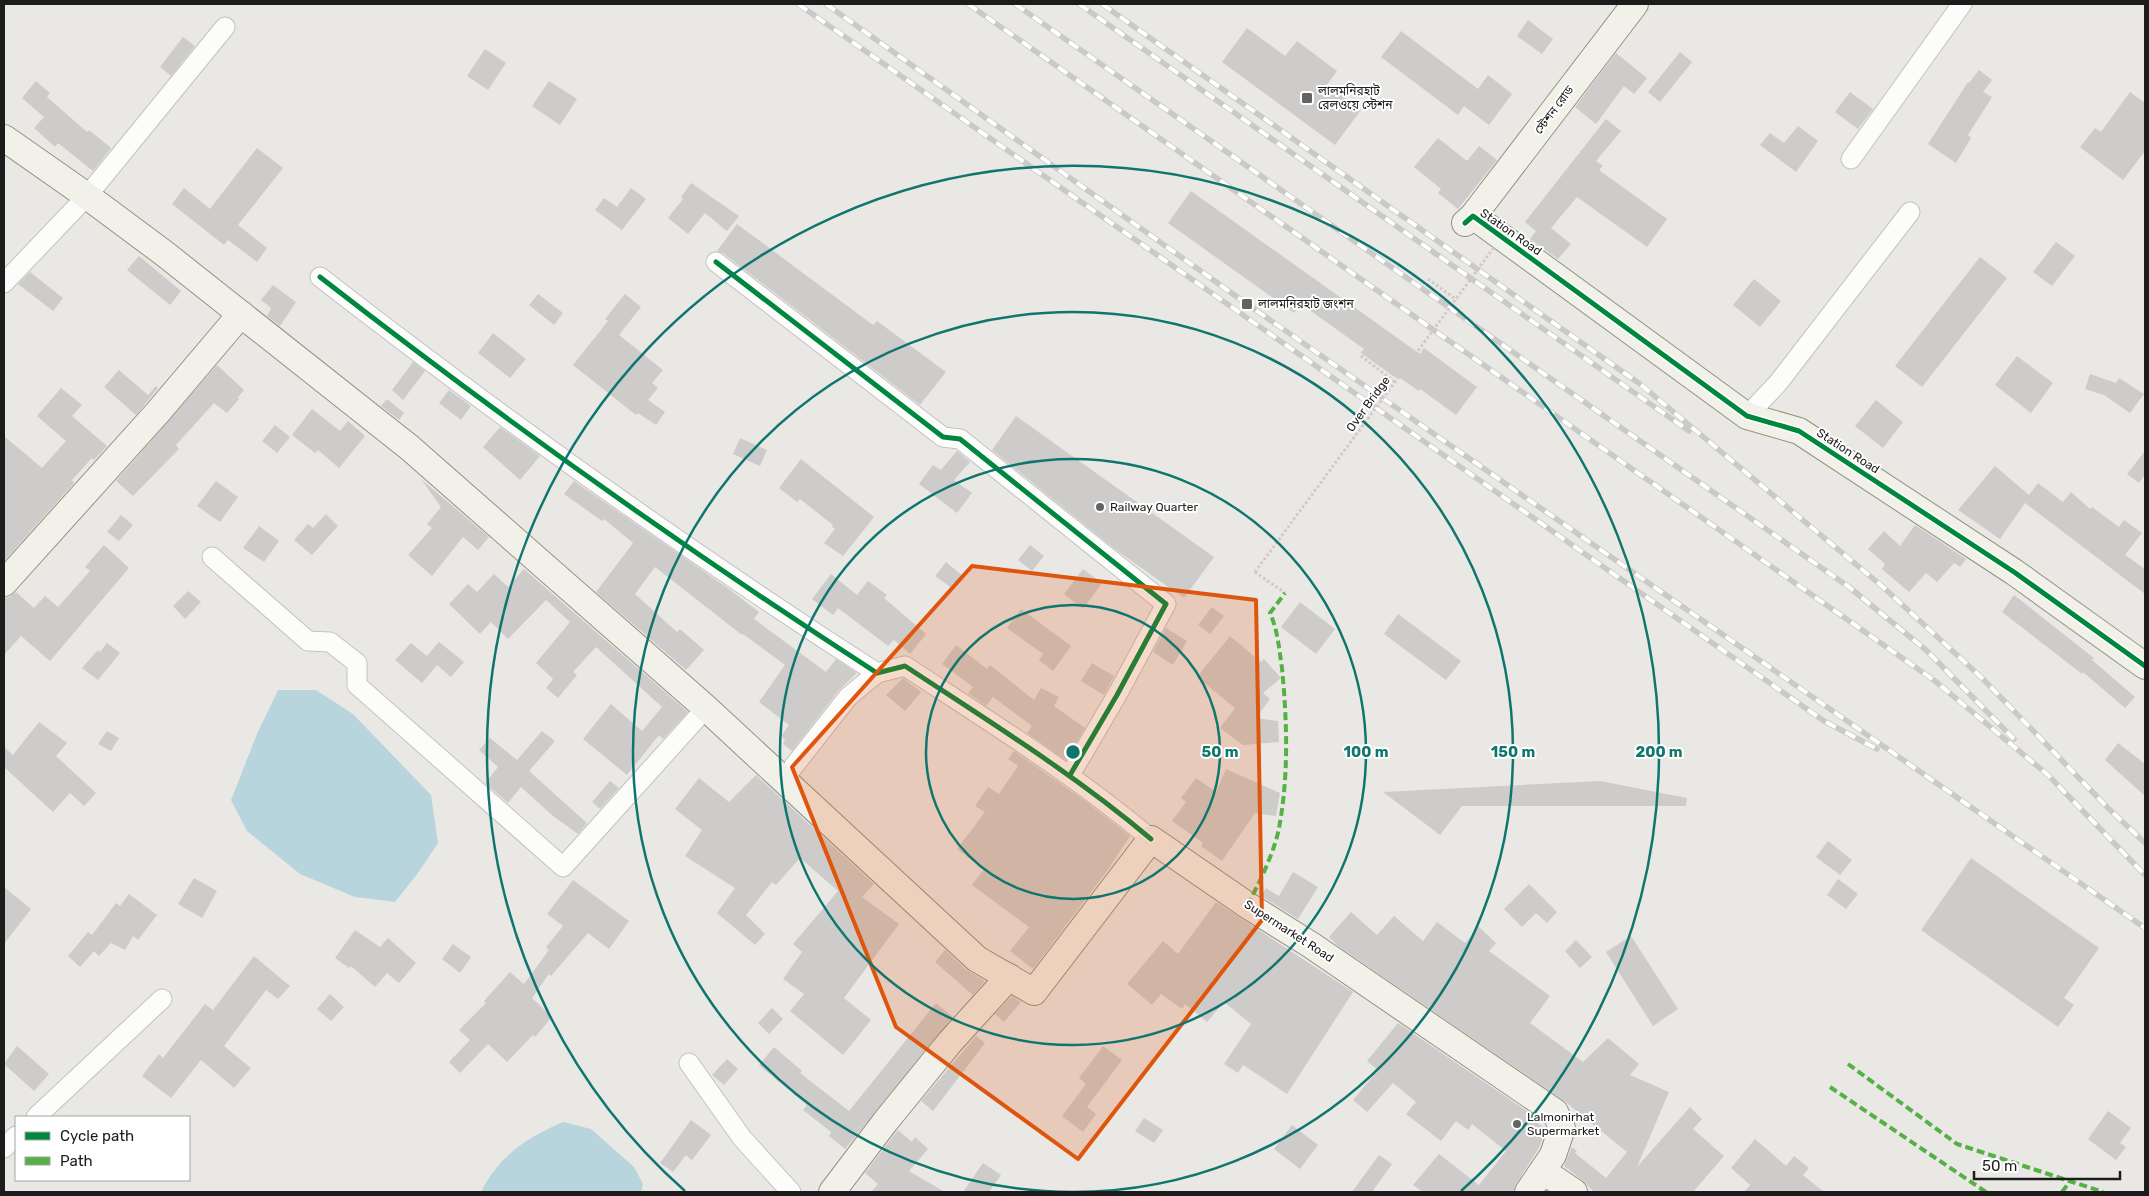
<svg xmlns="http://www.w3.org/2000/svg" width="2149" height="1196" viewBox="0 0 2149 1196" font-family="Rubik,'Noto Sans Bengali',sans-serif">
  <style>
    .water { fill: #b8d4dd }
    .building { fill: #ceccca }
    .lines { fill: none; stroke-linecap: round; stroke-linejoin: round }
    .street-casing { stroke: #c3c2c1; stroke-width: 21 }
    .secondary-casing { stroke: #91927e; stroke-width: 28 }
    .path { stroke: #d5c7c5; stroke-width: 3; stroke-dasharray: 2.5 2.5; stroke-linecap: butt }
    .street { stroke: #fcfcfb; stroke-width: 19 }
    .secondary { stroke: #f2f1e9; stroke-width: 26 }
    .rail-casing { stroke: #c9c9c8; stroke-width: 5.5 }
    .rail { stroke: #fff; stroke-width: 4; stroke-dasharray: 11; stroke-linecap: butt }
    .path-bridge { stroke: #d5c7c5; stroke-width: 3; stroke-dasharray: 2.5 2.5; stroke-linecap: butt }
    .quiet { stroke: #55b145; stroke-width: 4; stroke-dasharray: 8 4; stroke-linecap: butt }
    .cycleway-casing { stroke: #fff; stroke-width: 8 }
    .cycleway { stroke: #00873e; stroke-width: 5 }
    .marked { fill: #de560d; fill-opacity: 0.2; stroke: #de560d; stroke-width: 4; stroke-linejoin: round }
    .ring { fill: none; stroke: #0f766e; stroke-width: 2.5 }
    .poi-dot { fill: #646362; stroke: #fff; stroke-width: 2 }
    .labels { text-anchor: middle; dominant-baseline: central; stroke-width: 4; stroke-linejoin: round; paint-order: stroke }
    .poi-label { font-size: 12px; fill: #1c1c1c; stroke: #fff; text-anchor: start }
    .street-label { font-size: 12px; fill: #1c1c1c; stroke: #fff }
    .centre { fill: #0f766e; stroke: #fff; stroke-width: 2.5 }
    .ring-label { font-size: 15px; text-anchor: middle; font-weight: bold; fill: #0f766e; stroke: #fff; stroke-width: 4; stroke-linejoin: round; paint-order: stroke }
  </style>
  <rect width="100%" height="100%" fill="#eae8e5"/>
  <g class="water">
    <path d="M278,690h38l37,24 78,81 7,48 -20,30 -23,29 -40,-5 -55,-23 -53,-43 -16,-31 26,-66z"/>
    <path d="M563,1122l28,7 43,38 9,17 -2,8h-160c19,-37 45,-54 82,-70z"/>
  </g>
  <g class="building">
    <path d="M1528,20l25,19 -11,15 -25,-18z"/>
    <path d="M1247,28l38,28 12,-15 40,30 -10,14 34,25 -26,35 -113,-83z"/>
    <path d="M1401,31l77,58 10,-14 24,19 -23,31 -25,-19 -6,9 -77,-58z"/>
    <path d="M183,37l12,9 -24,30 -11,-9z"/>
    <path d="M485,49l21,14 -18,27 -21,-14z"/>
    <path d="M1680,52l12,10 -32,40 -12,-10z"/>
    <path d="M1616,53l31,25 -13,16 -10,-8 -28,38 -21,-17z"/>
    <path d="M1979,70l13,10 -9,12 9,5 -24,38 3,3 -15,25 -28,-19 40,-62 1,1z"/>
    <path d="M36,81l14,12 -3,4 40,35 2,-2 22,18 -18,23 -35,-28 -3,4 -21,-19 10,-11 -22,-19z"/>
    <path d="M549,81l28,18 -17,26 -28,-19z"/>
    <path d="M1850,92l23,17 -15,20 -23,-17z"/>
    <path d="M2130,92l15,11v48l-22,29 -43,-33 15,-19 6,4z"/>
    <path d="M1606,119l15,12 -25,30 7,5 -4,4 68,49 -20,28 -70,-50 -26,31 20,16 -13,15 -28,-20 6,-8 -11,-9z"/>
    <path d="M1798,126l20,15 -22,31 -36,-27 10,-12 14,10z"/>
    <path d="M1438,138l29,23 12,-15 18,14 -39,49 -20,-16 3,-4 -27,-22z"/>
    <path d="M257,148l26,20 -45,57 29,23 -10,14 -29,-22 -4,5 -52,-41 12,-16 26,21z"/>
    <path d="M691,183l48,33 -12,15 -22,-18 -17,21 -20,-16 15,-19 -2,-2z"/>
    <path d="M631,188l15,11 -24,31 -27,-20 9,-12 13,9z"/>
    <path d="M1191,191l229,163 4,-6 53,39 -21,28 -36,-26 -1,2 -22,-15 -1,2 -35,-25 3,-4 -63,-45 -7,9 -126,-90z"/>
    <path d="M737,224l136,101 4,-4 69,51 -26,33 -197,-152 -6,-2z"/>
    <path d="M2056,242l19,14 -23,30 -19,-14z"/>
    <path d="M139,256l42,35 -11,14 -43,-35z"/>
    <path d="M1980,257l27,21 -85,109 -27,-21z"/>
    <path d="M30,272l33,26 -10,13 -35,-27z"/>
    <path d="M1754,279l27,22 -21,26 -27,-22z"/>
    <path d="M273,285l23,17 -16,24 -13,-10 4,-8 -10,-8z"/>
    <path d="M538,294l25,19 -9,12 -25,-20z"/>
    <path d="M625,294l16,13 -22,28 44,35 -11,13 6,5 -10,12 17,12 -9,13 -18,-12 -2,2 -63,-50 35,-44 -3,-2z"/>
    <path d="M493,333l33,26 -16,19 -32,-25z"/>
    <path d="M2017,356l36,27 -22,30 -36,-28z"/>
    <path d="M413,362l12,9 -22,29 -11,-10z"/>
    <path d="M217,365l27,25 -6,7 1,2 -12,14 -13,-10 -38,42 3,4 -46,47 -17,-15z"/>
    <path d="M119,370l29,25 8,-9 2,2 -22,27 -32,-28z"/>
    <path d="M2090,374l26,9 3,-5 25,16 -14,19 -26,-18 -19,-6z"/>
    <path d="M61,388l21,17 -10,11 35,30 -13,14 -2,-2 -20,22 2,3 -70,78v-125l38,32 24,-27 -29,-25z"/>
    <path d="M449,390l22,16 -10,14 -22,-17z"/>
    <path d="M387,399l17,14 -5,7 -18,-14z"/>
    <path d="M1876,400l27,22 -20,26 -28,-22z"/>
    <path d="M312,409l28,22 8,-10 17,15 -26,32 -21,-18 -3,3 -23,-18z"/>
    <path d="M1016,416l198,141 -30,41 -68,-48 -124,-100z"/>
    <path d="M275,425l15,12 -13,16 -15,-12z"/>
    <path d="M500,427l40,29 -20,24 -37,-33z"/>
    <path d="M740,438l27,12 -7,16 -27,-12z"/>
    <path d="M957,451l13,11 -16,18 18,13 -15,20 -38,-29 14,-19 8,5z"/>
    <path d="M2145,451v24l-6,8 -12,-9z"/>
    <path d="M801,459l73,58 -31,39 -19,-13 11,-14 -3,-2 1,-2 -33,-26 -3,3 -18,-14z"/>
    <path d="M1995,466l34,29 9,-12 25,19 8,-10 19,17 2,-2 27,20 5,-7 18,13 -17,22 20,14v25l-120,-91 -25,36 -42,-29z"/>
    <path d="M421,479l68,58 -11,13 -15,-13 -31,39 -24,-21 24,-27 -5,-4 14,-17z"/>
    <path d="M216,481l22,16 -18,25 -23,-16z"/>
    <path d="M574,481l155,108 30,23 -5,7 72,53 10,-13 21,14 -18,17 -47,61 -9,-7 2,-4 -4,-4 8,-11 -30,-23 26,-37 -42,-31 -1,1 -87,-68 -20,27 42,38 3,-3 24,21 -18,20 -90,-78 37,-49 -29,-24 -2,2 -38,-27z"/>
    <path d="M326,514l12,12 -26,29 -18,-15 14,-16 5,4z"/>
    <path d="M121,515l12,10 -14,16 -12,-9z"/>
    <path d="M1915,525l51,34 -6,8 -6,-4 -17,19 -11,-9 -17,19 -27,-23 3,-5 -17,-15 16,-18 16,15z"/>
    <path d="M259,526l20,15 -15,21 -21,-14z"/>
    <path d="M104,545l25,23 -79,93 -29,-25 -17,19v-57l5,-1 7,-5 18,16 11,-12 13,11 32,-36 -5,-4z"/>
    <path d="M1030,545l14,11 -12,15 -14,-11z"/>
    <path d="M946,562l17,14 -10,13 -18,-13z"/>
    <path d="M524,569l164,143 -25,27 -4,-4 -32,40 -44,-36 28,-35 31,27 20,-24 -66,-60 -23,25 4,3 -19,23 -12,-10 7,-9 -17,-16 34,-41 -24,-22 -38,39 -17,-17 -11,12 -31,-30 19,-20 9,8 17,-18 14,13z"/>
    <path d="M1083,569l19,14 -19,26 -19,-15z"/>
    <path d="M831,574l26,21 11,-14 19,14 -3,3 42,36 -16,20 -16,-14 -6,6 -50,-38 -5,7 -21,-16z"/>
    <path d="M188,591l13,11 -16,17 -12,-13z"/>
    <path d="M2014,595l80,63 -2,2 43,37 -10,11 -42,-36 -1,2 -80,-62z"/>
    <path d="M1300,602l35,27 -19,25 -35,-27z"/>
    <path d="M1212,607l12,9 -14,18 -12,-9z"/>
    <path d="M1021,609l50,37 -18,25 -14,-11 4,-6 -36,-26z"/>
    <path d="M1398,614l63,47 -15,19 -62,-46z"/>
    <path d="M1166,628l21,13 -14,24 -20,-13z"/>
    <path d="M1230,636l31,26 3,-3 17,19 -18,15 7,6 -14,19 22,3 1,21 -36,3 -23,-17 15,-20 -38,-31z"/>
    <path d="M439,642l25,20 -13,15 -22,-19 8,7 -15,18 -27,-23 16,-17 16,13z"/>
    <path d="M107,643l13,10 -22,27 -16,-12 16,-18 2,2z"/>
    <path d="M956,645l31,24 3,-4 44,35 7,-12 18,9 -5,9 31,22 -19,32 -39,-27 5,-7 -39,-29 -7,9 -18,-13 5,-6 -31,-23z"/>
    <path d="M1092,663l22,13 -10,19 -23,-14z"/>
    <path d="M903,678l18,14 -16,19 -19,-16z"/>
    <path d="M39,722l28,21 -11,13 40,37 -12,13 -14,-13 -17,19 -49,-45v-20l9,8z"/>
    <path d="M107,731l12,7 -8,13 -13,-7z"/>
    <path d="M542,731l13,10 -26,30 58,52 -9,11 -25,-18 -32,-29 -13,16 -23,-20 13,-16 -19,-17 11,-12 27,22z"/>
    <path d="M2118,743l27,21v32l-40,-36z"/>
    <path d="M1014,751l71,50 45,35 -23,35 -74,98 -23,-18 19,-24 -57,-42 12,-16 -27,-20 28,-37 -10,-6 13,-19 11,7 19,-28 -10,-7z"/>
    <path d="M1226,769l54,24 -4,23 -21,-3 -33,48 -21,-15 2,-3 -31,-22 14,-19 -5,-4 15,-20 20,14z"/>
    <path d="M756,775l118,109 -12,13 37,27 -55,74 27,22 -28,35 -53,-44 14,-17 -21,-15 19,-27 -9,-8 45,-53 -38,-33 -24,27 -4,-3 -26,33 19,19 -10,11 -38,-32 18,-25 -50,-32 17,-26 -27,-21 24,-31 30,24z"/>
    <path d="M610,781l9,7 -19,21 -8,-7z"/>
    <path d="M1600,781l87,17 -1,8h-224l-22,29 -57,-43z"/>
    <path d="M1828,841l24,19 -12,15 -24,-18z"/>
    <path d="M1971,858l128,90 -35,50 10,7 -16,22 -137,-97z"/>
    <path d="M1293,872l25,15 -20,32 -37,-23 5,-8 13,8z"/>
    <path d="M194,878l23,13 -15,27 -24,-14z"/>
    <path d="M1838,879l20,15 -12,15 -19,-14z"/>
    <path d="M573,880l56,41 -20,28 -21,-16 -37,43 -2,-2 -17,24 20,19 -17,20 -2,-2 -26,27 -19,-18 -28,29 -11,-11 21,-22 -11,-10 27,-27 -2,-2 26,-29 14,12 25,-34 -3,-3 17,-21 -16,-12z"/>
    <path d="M1529,884l28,28 -10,11 -11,-10 -14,14 -18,-18z"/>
    <path d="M4,887l27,22 -27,35z"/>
    <path d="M129,894l28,21 -19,25 -5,-4 -8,14 -14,-7 -12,13 -5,-5 -14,16 -12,-11 20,-24 4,3 24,-32 4,3z"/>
    <path d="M1216,902l137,90 -66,102 -44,-29 -5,8 -14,-9 27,-40 -27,-22 -17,20 -22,-18 -3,5 -21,-15 -9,11 -25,-21 36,-43 15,13z"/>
    <path d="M1351,912l26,23 17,-19 29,25 14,-19 28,21 14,-16 17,16 -7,8 61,45 -20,27 53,39 25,-24 31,26 -9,11 39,17 -32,75 53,-60 12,12 -9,10 31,27 -31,36h-99l-12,-12 -18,-14 8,-19 5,4 -2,2 31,25 21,-26 -64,-52 -225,-154 -9,-9z"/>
    <path d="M355,930l25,17 8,-9 28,25 -17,20 -12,-10 -12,14 -24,-21 -2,2 -14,-10z"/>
    <path d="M1631,936l47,73 -25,17 -47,-74z"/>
    <path d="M1576,940l16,17 -12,11 -15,-17z"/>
    <path d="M453,944l18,13 -11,16 -18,-14z"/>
    <path d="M945,950l22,20 18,11 -12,14 -38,-33z"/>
    <path d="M254,956l36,30 -12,13 -12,-9 -42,56 27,22 -17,20 -33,-28 -30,38 -29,-22 17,-22 4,4 42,-54 8,6z"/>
    <path d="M330,994l14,13 -13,14 -14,-12z"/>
    <path d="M1012,996l9,6 -17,20 -9,-8z"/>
    <path d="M936,1003l17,14 -108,132 -16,-13 2,-4 -28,-22 4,-5 -48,-40 15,-18 28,24 -2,2 49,38z"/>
    <path d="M772,1008l11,11 -14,15 -11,-11z"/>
    <path d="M1398,1023l142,97 -2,3 8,6 -7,19 -23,36 -3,8h-90l-10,-7 26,-31 40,31 27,-34 -34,-27 -4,6 -12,-9 -15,20 -35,-27 10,-12 -23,-19 -26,29 -14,-12 25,-30 -11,-9z"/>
    <path d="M976,1036l9,7 -52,68 -12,-10z"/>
    <path d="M17,1046l32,28 -15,17 -30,-27z"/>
    <path d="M1103,1046l19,14 -35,47 9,7 -13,18 -21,-16 24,-32 -7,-6z"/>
    <path d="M727,1059l11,10 -14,16 -12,-10z"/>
    <path d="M2108,1111l23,17 -11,15 6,4 -10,13 -28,-21z"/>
    <path d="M1144,1118l19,12 -9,13 -19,-12z"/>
    <path d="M691,1120l20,15 -19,25 -6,-5 -13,17 -13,-9z"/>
    <path d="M1292,1125l26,20 -18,24 -26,-20z"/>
    <path d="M898,1130l14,12 3,-5 13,12 -19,22 36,21h-74l7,-8 -13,-11z"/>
    <path d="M1755,1139l31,27 8,-10 15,12 -6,7 21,17h-80l6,-7 -19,-17z"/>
    <path d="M1379,1155l13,9 -20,28h-20z"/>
    <path d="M983,1163l18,12 -12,17h-26z"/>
  </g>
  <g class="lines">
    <defs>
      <g id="street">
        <path d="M1851,159l111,-155"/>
        <path d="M716,262l227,175 17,2 206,165 -49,91 -47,80"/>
        <path d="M320,277c180,140 366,273 557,396l28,-7c85,56 169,108 246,173"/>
        <path d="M4,283l83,-87 138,-169"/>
        <path d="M1747,416l31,-33 132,-171"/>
        <path d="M212,557l96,84 22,1 27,21v22l206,182 143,-159"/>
        <path d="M783,780l65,-83 29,-24"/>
        <path d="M689,1063l53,75 49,54"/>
        <path d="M36,1117l126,-118"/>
        <path d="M4,1148l12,-12"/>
      </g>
      <g id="secondary">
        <path d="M4,138l83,58 78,58 245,194 296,260 271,251 57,33 117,-153 96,66 64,40 244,167 7,16 -9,27 -25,37"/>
        <path d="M1473,216l162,-212"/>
        <path d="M1465,223l8,-7 274,200 52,15 215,141 131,94"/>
        <path d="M4,583l154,-171 83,-98"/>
        <path d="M1543,1171l31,21"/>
        <path d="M832,1192l53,-70 65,-80 59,-65"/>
      </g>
    </defs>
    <use href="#street" class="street-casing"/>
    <use href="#secondary" class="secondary-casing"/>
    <g class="path">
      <path d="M1428,279l29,21"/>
      <path d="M1361,356l34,26"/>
      <path d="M1255,572l30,21"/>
    </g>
    <use href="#street" class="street"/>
    <use href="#secondary" class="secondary"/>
    <defs>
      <g id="rail">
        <path d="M798,4l1026,717 53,28"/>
        <path d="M826,4l421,300 898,624"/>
        <path d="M968,4l967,677 113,94 97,100"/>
        <path d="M1015,4l834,583 77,63 88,89"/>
        <path d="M1079,4l610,427"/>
        <path d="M1102,4l538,380 243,203 100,92 125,129 37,35"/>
      </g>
    </defs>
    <use href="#rail" class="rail-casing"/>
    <use href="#rail" class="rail"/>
    <path class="path-bridge" d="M1255,572l240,-326"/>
    <g class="quiet">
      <path d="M1247,905c12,-20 28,-55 32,-77 10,-53 8,-107 3,-160 -3,-19 -4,-37 -12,-55l15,-20"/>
      <path d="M1848,1064l109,80 146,48"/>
      <path d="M1830,1087l156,105"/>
      <path d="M2062,1192l9,-12"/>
    </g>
    <defs>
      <g id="cycleway">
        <path d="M1465,223l8,-7 274,200 52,15 215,141 131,94"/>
        <path d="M716,262l227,175 17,2 206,165 -49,91 -47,80"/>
        <path d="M320,277c180,140 366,273 557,396l28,-7c85,56 169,108 246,173"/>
      </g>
    </defs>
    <use href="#cycleway" class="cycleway-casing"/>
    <use href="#cycleway" class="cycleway"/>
  </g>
  <path class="marked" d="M972,566l284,34 6,320 -184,239 -182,-132 -104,-260z"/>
  <g class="ring">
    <circle cx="1073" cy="752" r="147"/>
    <circle cx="1073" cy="752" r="293"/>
    <circle cx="1073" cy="752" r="440"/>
    <path d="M685 1191A586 586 0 1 1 1461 1191"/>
  </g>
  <g class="poi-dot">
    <rect x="1301" y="92" width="12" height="12" rx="2.5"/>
    <rect x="1241" y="298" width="12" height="12" rx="2.5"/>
    <circle cx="1100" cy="507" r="5"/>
    <circle cx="1517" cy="1124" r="5"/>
  </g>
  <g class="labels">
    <g class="poi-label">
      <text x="1318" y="91">লালমনিরহাট<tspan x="1318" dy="14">রেলওয়ে স্টেশন</tspan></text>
      <text x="1258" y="304">লালমনিরহাট জংশন</text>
      <text x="1110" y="507">Railway Quarter</text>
      <text x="1527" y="1117">Lalmonirhat<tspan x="1527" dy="14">Supermarket</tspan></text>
    </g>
    <g class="street-label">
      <text transform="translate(1554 110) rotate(-53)">স্টেশন রোড</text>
      <text transform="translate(1511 232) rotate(35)">Station Road</text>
      <text transform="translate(1368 404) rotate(-54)">Over Bridge</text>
      <text transform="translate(1848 451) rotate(33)">Station Road</text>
      <text transform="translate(1289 931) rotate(33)">Supermarket Road</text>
    </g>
  </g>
  <circle cx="1073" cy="752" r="8" class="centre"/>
  <g class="ring-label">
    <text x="1220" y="757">50 m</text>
    <text x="1366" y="757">100 m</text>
    <text x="1513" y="757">150 m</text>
    <text x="1659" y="757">200 m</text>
  </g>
  <rect width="2149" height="1196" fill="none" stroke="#1c1c1c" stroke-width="10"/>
  <rect x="15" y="1116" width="175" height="65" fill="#ffffff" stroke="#a4a4a4"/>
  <rect x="25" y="1132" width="25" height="8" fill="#00873e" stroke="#a4a4a4"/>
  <text x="60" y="1141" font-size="15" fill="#1c1c1c">Cycle path</text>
  <rect x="25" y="1157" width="25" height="8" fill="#55b145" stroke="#a4a4a4"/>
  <text x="60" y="1166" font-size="15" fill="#1c1c1c">Path</text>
  <path d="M1974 1171v8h146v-8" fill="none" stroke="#1c1c1c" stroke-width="2.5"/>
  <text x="1982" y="1171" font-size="15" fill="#1c1c1c" stroke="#ffffff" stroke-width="4" paint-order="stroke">50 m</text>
</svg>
